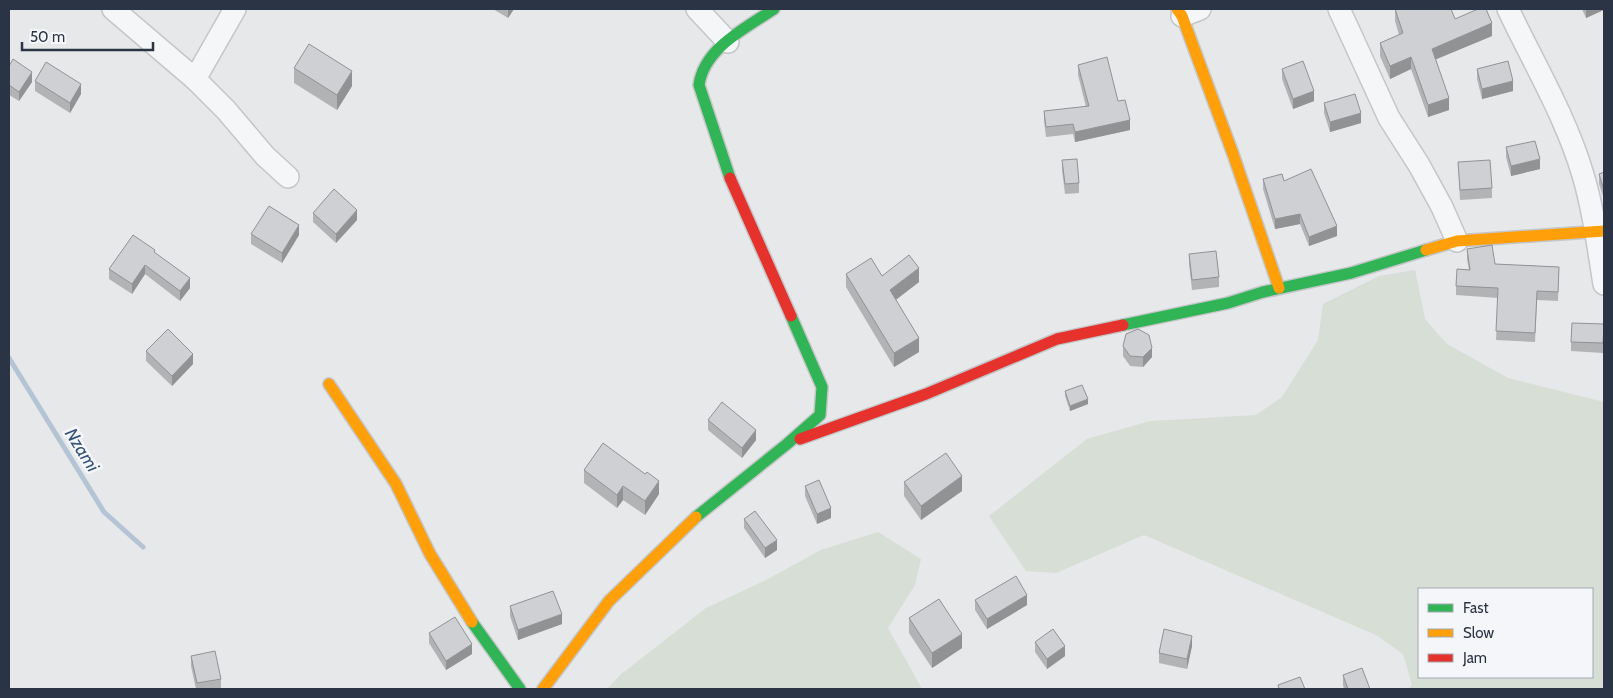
<svg xmlns="http://www.w3.org/2000/svg" width="1613" height="698" viewBox="0 0 1613 698" font-family="Cabin,sans-serif">
  <style>
    .green { fill: #d6ded6; fill-rule: evenodd }
    .lines { fill: none; stroke-linecap: round; stroke-linejoin: round }
    .stream { stroke: #b4c4d5; stroke-width: 5 }
    .street-casing { stroke: #c4c6c8; stroke-width: 24 }
    .fast-casing { stroke: #c4c6c8; stroke-width: 14 }
    .slow-casing { stroke: #c4c6c8; stroke-width: 14 }
    .jam-casing { stroke: #c4c6c8; stroke-width: 14 }
    .street { stroke: #f5f6f7; stroke-width: 21 }
    .fast { stroke: #30b455; stroke-width: 11 }
    .slow { stroke: #ff9f0a; stroke-width: 11 }
    .jam { stroke: #e5322d; stroke-width: 11 }
    .wall { fill: #b1b3b5 }
    .shaded-wall { fill: #909294 }
    .building { fill: #ced0d3; stroke: #909294 }
    .labels { text-anchor: middle; dominant-baseline: central; stroke-width: 5; stroke-linejoin: round; paint-order: stroke }
    .water-label { font-size: 18px; font-style: italic; fill: #34527a; stroke: #f4f6f9 }
  </style>
  <rect width="100%" height="100%" fill="#e6e8ea"/>
  <g class="green">
    <path d="M1415,270l10,49 22,25 61,34 96,24v287h-196l4,-4 -9,-31 -27,-19 -232,-100 -88,38 -30,-2 -37,-55 98,-77 63,-18 106,-6 26,-18 36,-57 5,-36 56,-28zM1419,589h173v88h-173z"/>
    <path d="M878,532l43,27 -6,26 -27,43 34,61h-315l13,-14 86,-67 60,-28 55,-30z"/>
  </g>
  <g class="lines">
    <path class="stream" d="M9,358l95,154 39,35"/>
    <defs>
      <g id="street">
        <path d="M113,9l82,70 40,-70"/>
        <path d="M697,9l31,33"/>
        <path d="M1339,9l50,109 30,47 23,42 15,34"/>
        <path d="M1508,9c26,55 58,108 75,166 11,36 15,73 21,109"/>
        <path d="M1182,16l18,-7"/>
        <path d="M195,79l31,31 39,46 23,21"/>
      </g>
      <g id="fast">
        <path d="M730,178l-31,-93c5,-37 47,-57 75,-76"/>
        <path d="M1123,325l105,-22 35,-11 88,-19 75,-23"/>
        <path d="M696,517l91,-73 33,-29 2,-28 -31,-71"/>
        <path d="M472,622l48,67"/>
      </g>
      <g id="slow">
        <path d="M1177,9l5,7 51,138 46,134"/>
        <path d="M1426,250l31,-9 147,-10"/>
        <path d="M329,384l67,100 34,70 42,68"/>
        <path d="M543,689l66,-88 87,-84"/>
      </g>
      <g id="jam">
        <path d="M730,178l61,138"/>
        <path d="M800,439l126,-45 131,-55 66,-14"/>
      </g>
    </defs>
    <use href="#street" class="street-casing"/>
    <use href="#fast" class="fast-casing"/>
    <use href="#slow" class="slow-casing"/>
    <use href="#jam" class="jam-casing"/>
    <use href="#street" class="street"/>
    <use href="#fast" class="fast"/>
    <use href="#slow" class="slow"/>
    <use href="#jam" class="jam"/>
  </g>
  <g class="wall">
    <path d="M493,9h21l-6,9z"/>
    <path d="M1395,9l60,10 37,17 -56,23 13,51 -21,7 -17,-48 -21,10 -10,-23v-13l19,-8 -4,-14z"/>
    <path d="M1582,9h22l-18,9z"/>
    <path d="M1078,65l40,36 12,29 -55,12 -2,-8 -27,3 -2,-16v-10l42,-4 -8,-32z"/>
    <path d="M9,66l23,16 -13,19 -10,-6z"/>
    <path d="M294,68l58,18 -15,24 -43,-27z"/>
    <path d="M1282,69l32,32 -21,8 -11,-30z"/>
    <path d="M1477,69l36,22 -31,8 -5,-20z"/>
    <path d="M35,81l46,13 -11,19 -35,-22z"/>
    <path d="M1324,103l37,20 -31,9 -6,-19z"/>
    <path d="M1506,147l34,22 -29,7 -5,-19z"/>
    <path d="M1062,160l17,23v10l-14,1 -3,-24z"/>
    <path d="M1458,162l34,26v10l-32,2z"/>
    <path d="M1604,172v27l-5,-15v-10z"/>
    <path d="M1263,179l21,2 53,55 -28,10 -9,-22 -25,5 -12,-40z"/>
    <path d="M313,213l44,7 -21,23 -23,-21z"/>
    <path d="M251,234l48,1 -17,28 -31,-19z"/>
    <path d="M1467,249l28,15 64,3 -1,34 -21,-1 -2,42 -39,-2 2,-42 -42,-3v-9l13,-16 -2,-11z"/>
    <path d="M155,253l35,35 -10,13 -35,-27 -13,20 -23,-15v-10z"/>
    <path d="M1189,254l30,23v10l-27,3 -3,-26z"/>
    <path d="M846,274l36,2 37,6 -23,18 23,52 -25,15 -48,-80z"/>
    <path d="M1604,334l-1,19 -32,-2v-9z"/>
    <path d="M1123,346l29,11 -9,10 -13,-1 -7,-10z"/>
    <path d="M146,351l47,13 -21,22 -26,-25z"/>
    <path d="M1065,391l23,13 -18,7 -5,-15z"/>
    <path d="M708,420l48,20 -14,18 -34,-28z"/>
    <path d="M584,470l75,24 -14,21 -22,-15 -6,8 -33,-25z"/>
    <path d="M904,482l58,9 -41,29 -17,-24z"/>
    <path d="M805,486l26,32 -14,6 -12,-28z"/>
    <path d="M744,519l33,31 -12,8 -21,-30z"/>
    <path d="M975,600l52,5 -40,24 -12,-19z"/>
    <path d="M510,606l52,18 -44,16 -8,-24z"/>
    <path d="M909,618l53,30 -30,20 -23,-35z"/>
    <path d="M429,633l43,21 -26,16 -17,-27z"/>
    <path d="M1035,642l30,14 -18,13 -12,-17z"/>
    <path d="M1192,646l-5,23 -28,-6v-10z"/>
    <path d="M191,656l30,23v9l-5,1h-20l-5,-23z"/>
    <path d="M1343,675l27,14h-26l-1,-4z"/>
  </g>
  <g class="shaded-wall">
    <path d="M508,9h6l-6,9z"/>
    <path d="M1586,9h18v1l-18,8z"/>
    <path d="M1492,23v13l-60,25v-12z"/>
    <path d="M1411,57v12l-21,10v-13z"/>
    <path d="M352,71v15l-15,24v-15z"/>
    <path d="M32,72v10l-13,19v-9z"/>
    <path d="M1513,81v10l-31,8v-10z"/>
    <path d="M81,84v10l-11,19v-10z"/>
    <path d="M1314,91v10l-21,8v-10z"/>
    <path d="M1449,98v12l-21,7v-12z"/>
    <path d="M1361,113v10l-31,9v-10z"/>
    <path d="M1130,120v10l-55,12v-10z"/>
    <path d="M1540,159v10l-29,7v-10z"/>
    <path d="M357,210v10l-21,23v-9z"/>
    <path d="M1300,214v10l-25,5v-10z"/>
    <path d="M299,225v10l-17,28v-10z"/>
    <path d="M1337,226v10l-28,10v-9z"/>
    <path d="M145,265v9l-13,20v-10z"/>
    <path d="M919,268v14l-29,22v-14z"/>
    <path d="M190,278v10l-10,13v-10z"/>
    <path d="M919,338v14l-25,15v-14z"/>
    <path d="M1152,348v9l-9,10v-10z"/>
    <path d="M193,354v10l-21,22v-10z"/>
    <path d="M1088,399v5l-18,7v-5z"/>
    <path d="M756,430v10l-14,18v-10z"/>
    <path d="M962,476v15l-41,29v-14z"/>
    <path d="M659,481v13l-14,21v-14z"/>
    <path d="M623,486v14l-6,8v-13z"/>
    <path d="M831,508v10l-14,6v-10z"/>
    <path d="M777,540v10l-12,8v-10z"/>
    <path d="M1027,595v10l-40,24v-10z"/>
    <path d="M562,614v10l-44,16v-10z"/>
    <path d="M962,634v14l-30,20v-15z"/>
    <path d="M1192,636v10l-5,23v-10z"/>
    <path d="M472,644v10l-26,16v-9z"/>
    <path d="M1065,646v10l-18,13v-10z"/>
  </g>
  <g class="building">
    <path d="M1395,9h56l4,10 23,-10h8l6,14 -60,26 17,49 -21,7 -17,-48 -21,9 -10,-23 23,-10z"/>
    <path d="M309,44l43,27 -15,24 -43,-27z"/>
    <path d="M1107,57l11,44 7,-1 5,20 -55,12 -2,-8 -27,3 -2,-16 45,-5 -11,-41z"/>
    <path d="M13,59l19,13 -13,20 -10,-7v-19z"/>
    <path d="M1303,61l11,30 -21,8 -11,-30z"/>
    <path d="M1508,61l5,20 -31,8 -5,-20z"/>
    <path d="M46,62l35,22 -11,19 -35,-22z"/>
    <path d="M1355,94l6,19 -31,9 -6,-19z"/>
    <path d="M1535,141l5,18 -29,7 -5,-19z"/>
    <path d="M1077,159l2,24 -14,1 -3,-24z"/>
    <path d="M1490,160l2,28 -32,2 -2,-28z"/>
    <path d="M1311,169l26,57 -28,11 -9,-23 -25,5 -12,-40 19,-5 2,7z"/>
    <path d="M1604,172v18l-5,-16z"/>
    <path d="M334,189l23,21 -21,24 -23,-21z"/>
    <path d="M269,206l30,19 -17,28 -31,-19z"/>
    <path d="M133,235l22,15 -1,2 36,26 -10,13 -35,-26 -13,19 -23,-15z"/>
    <path d="M1492,245l3,19 64,3 -1,25 -21,-1 -2,42 -39,-2 2,-43 -42,-2 1,-17 13,1 -3,-21z"/>
    <path d="M1216,251l3,26 -27,3 -3,-26z"/>
    <path d="M909,255l10,13 -29,22 29,48 -25,15 -48,-79 25,-16 11,18z"/>
    <path d="M1572,323l32,1 -1,19 -32,-1z"/>
    <path d="M168,329l25,25 -21,22 -26,-25z"/>
    <path d="M1138,329l11,6 3,13 -9,9 -13,-1 -7,-10 3,-12z"/>
    <path d="M1082,385l6,14 -18,7 -5,-15z"/>
    <path d="M722,402l34,28 -14,18 -34,-28z"/>
    <path d="M603,443l42,31 2,-2 12,9 -14,20 -22,-15 -6,9 -33,-25z"/>
    <path d="M946,453l16,23 -41,30 -17,-24z"/>
    <path d="M819,480l12,28 -14,6 -12,-28z"/>
    <path d="M755,511l22,29 -12,8 -21,-29z"/>
    <path d="M1016,576l11,19 -40,24 -12,-19z"/>
    <path d="M553,591l9,23 -44,16 -8,-24z"/>
    <path d="M939,599l23,35 -30,19 -23,-35z"/>
    <path d="M455,617l17,27 -26,17 -17,-28z"/>
    <path d="M1053,629l12,17 -18,13 -12,-17z"/>
    <path d="M1164,629l28,7 -5,23 -28,-6z"/>
    <path d="M215,651l6,28 -24,4 -6,-27z"/>
    <path d="M1362,668l8,21h-22l-5,-14z"/>
    <path d="M1300,677l5,12h-26l-1,-4z"/>
  </g>
  <g class="labels">
    <g class="water-label">
      <text transform="translate(82 450) rotate(58)">Nzami</text>
    </g>
  </g>
  <rect width="1613" height="698" fill="none" stroke="#2b3445" stroke-width="20"/>
  <rect x="1418" y="588" width="175" height="90" fill="#f4f6f9" stroke="#a4a8b1"/>
  <rect x="1428" y="604" width="25" height="8" fill="#30b455" stroke="#a4a8b1"/>
  <text x="1463" y="613" font-size="15" fill="#2b3445">Fast</text>
  <rect x="1428" y="629" width="25" height="8" fill="#ff9f0a" stroke="#a4a8b1"/>
  <text x="1463" y="638" font-size="15" fill="#2b3445">Slow</text>
  <rect x="1428" y="654" width="25" height="8" fill="#e5322d" stroke="#a4a8b1"/>
  <text x="1463" y="663" font-size="15" fill="#2b3445">Jam</text>
  <path d="M22 42v8h131v-8" fill="none" stroke="#2b3445" stroke-width="2.5"/>
  <text x="30" y="42" font-size="15" fill="#2b3445" stroke="#f4f6f9" stroke-width="4" paint-order="stroke">50 m</text>
</svg>
